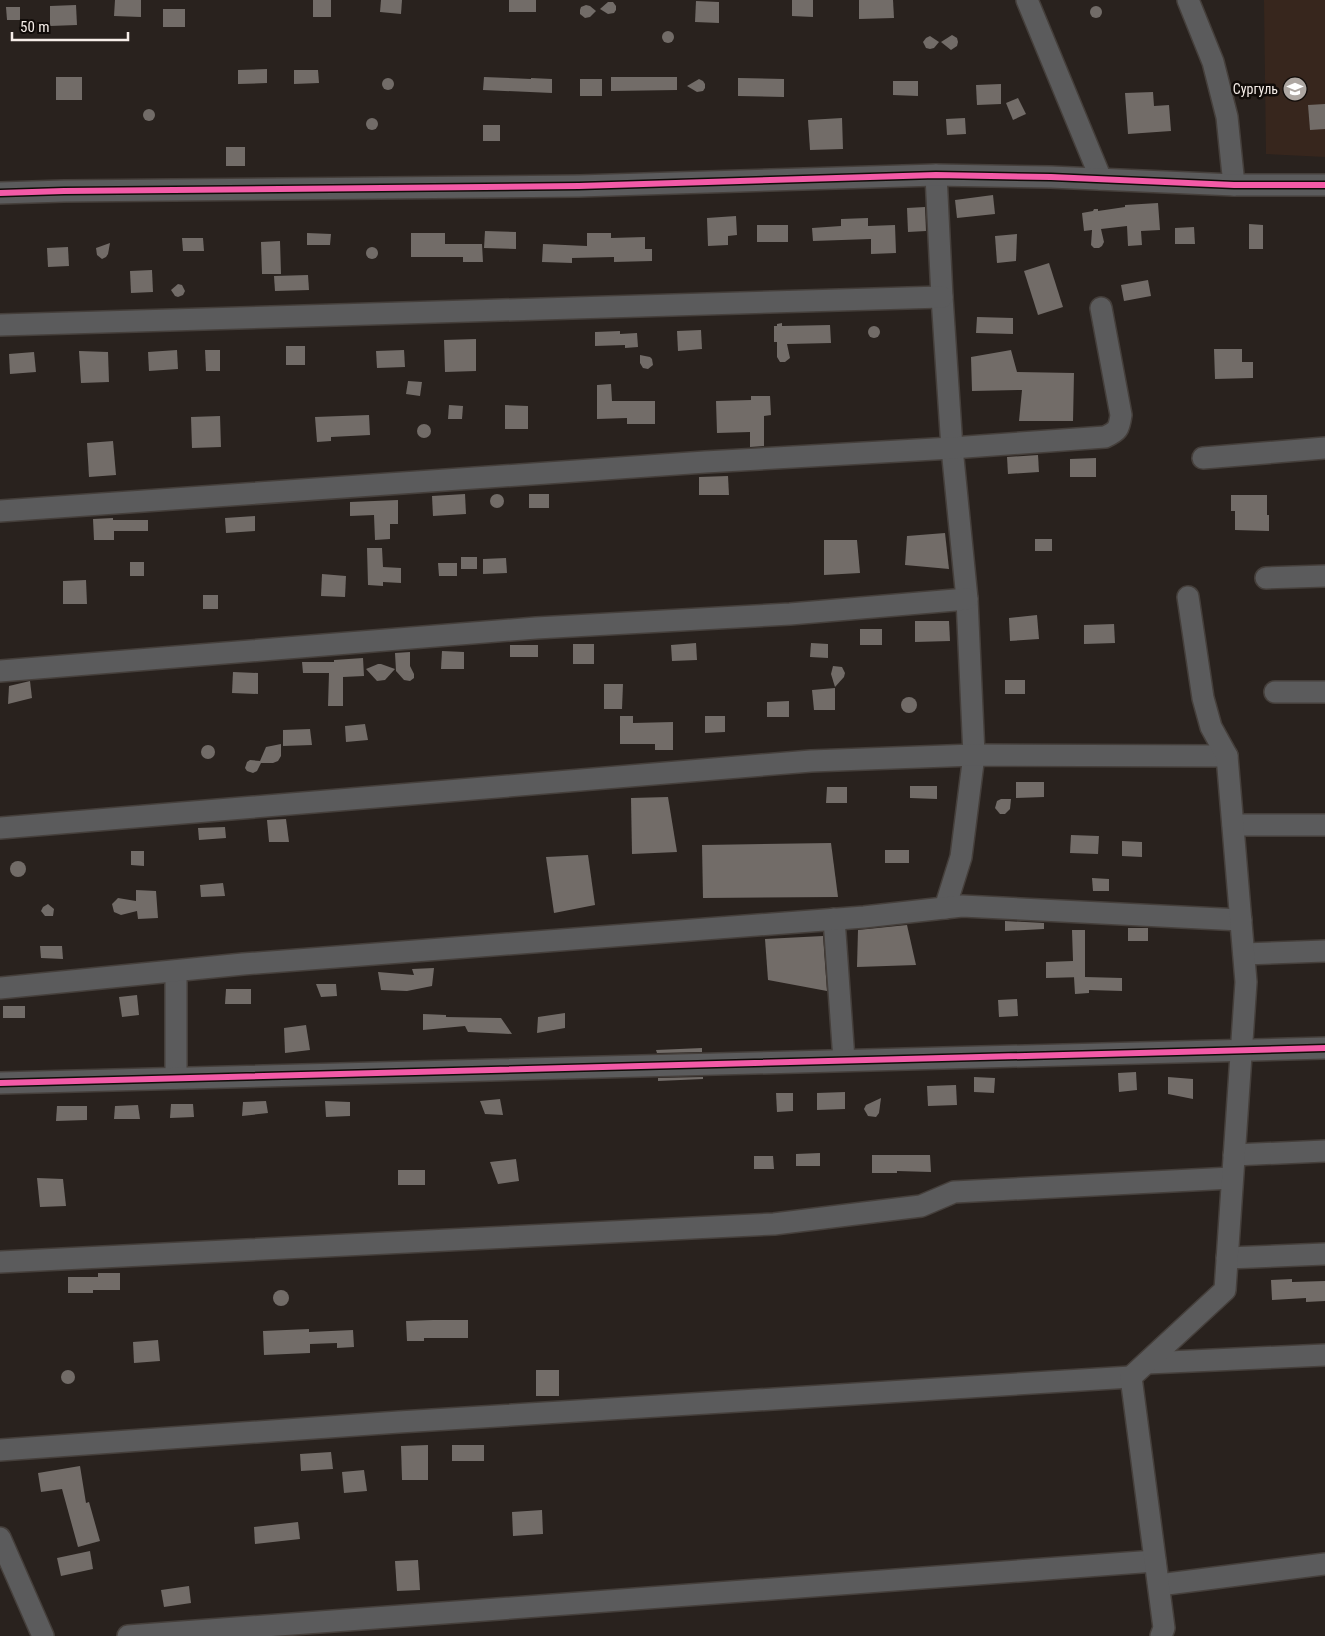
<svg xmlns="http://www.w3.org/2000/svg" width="1325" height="1636" viewBox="0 0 1325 1636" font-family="'Roboto Condensed',sans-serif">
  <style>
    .built { fill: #37261d }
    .building { fill: #726c68 }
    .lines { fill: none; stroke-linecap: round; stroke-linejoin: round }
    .minor-casing { stroke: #453f3b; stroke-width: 24 }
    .minor { stroke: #5b5b5c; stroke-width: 21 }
    .cycleway-casing { stroke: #110c09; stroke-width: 9 }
    .cycleway { stroke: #f35aa7; stroke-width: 6 }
    .labels { text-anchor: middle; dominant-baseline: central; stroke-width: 5; stroke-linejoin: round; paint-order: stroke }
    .poi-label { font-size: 14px; fill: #f6eee9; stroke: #110c09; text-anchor: end }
  </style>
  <rect width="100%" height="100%" fill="#29221e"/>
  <path class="built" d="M1264,0h61v157l-59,-3z"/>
  <g class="building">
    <path d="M115,0h26v17l-27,-1z"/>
    <rect x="313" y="0" width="18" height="17"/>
    <path d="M381,0h21l-1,14 -21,-2z"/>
    <rect x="509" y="0" width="27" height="12"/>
    <path d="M792,0h21v17l-21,-1z"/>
    <path d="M859,0h34l1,18 -35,1z"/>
    <path d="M696,1l23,1v21l-24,-1z"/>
    <path d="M608,2h5l3,4v4l-2,3 -6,1 -8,-5z"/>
    <path d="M76,5l1,20 -27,1v-20z"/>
    <path d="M586,5l4,1 6,5 -6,6 -5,1 -5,-4v-4l1,-3z"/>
    <circle cx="1096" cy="12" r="6"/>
    <path d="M6,7h14v13h-13z"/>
    <rect x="163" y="9" width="22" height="18"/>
    <circle cx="668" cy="37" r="6"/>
    <path d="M952,35l5,3 1,4 -1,4 -6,4 -10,-8z"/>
    <path d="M930,36l9,6 -5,6 -4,1 -4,-1 -3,-6 3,-4z"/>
    <path d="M267,69v14l-29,1v-14z"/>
    <path d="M294,70h24l1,13 -25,1z"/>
    <rect x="56" y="77" width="26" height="23"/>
    <path d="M484,77l47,2v-1l21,1v14l-69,-3z"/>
    <path d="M611,77h66v13l-66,1z"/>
    <circle cx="388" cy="84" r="6"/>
    <path d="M738,78l46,1v18l-46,-1z"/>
    <rect x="580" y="79" width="22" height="17"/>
    <path d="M699,79l4,2 2,3v4l-2,3 -6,1 -10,-6z"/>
    <path d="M893,81h25v15l-25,-1z"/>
    <path d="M1001,84v20l-24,1 -1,-20z"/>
    <path d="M1153,92l1,14 15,-1 2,26 -43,3 -3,-41z"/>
    <path d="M1018,98l8,16 -13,6 -7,-17z"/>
    <path d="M1325,104v25l-15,1 -2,-25z"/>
    <circle cx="149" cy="115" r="6"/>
    <circle cx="372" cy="124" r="6"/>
    <path d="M842,118l1,31 -33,1 -2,-30z"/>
    <path d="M965,118l1,16 -19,1 -1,-16z"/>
    <rect x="483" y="125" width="17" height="16"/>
    <rect x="226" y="147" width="19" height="19"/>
    <path d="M993,195l2,19 -38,4 -2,-18z"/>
    <path d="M1158,203l2,27 -19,1 1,14 -14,1 -1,-20 -26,3 3,13 -2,4 -3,2h-5l-3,-3 1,-15 -8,1 -2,-18 11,-2 1,-2h4v2l27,-4v-2z"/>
    <path d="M925,207l1,24 -18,1 -1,-24z"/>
    <path d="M736,216l1,19 -9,1v9l-20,1 -1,-28z"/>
    <path d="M868,218v8l27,-1 1,28 -25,1v-15l-58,2 -1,-13 29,-2v-7z"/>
    <path d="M1249,224l14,1v24h-14z"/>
    <rect x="757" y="225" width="31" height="17"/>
    <path d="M1194,227l1,17h-20v-16z"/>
    <path d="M485,231l31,1v17l-32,-1z"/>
    <path d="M307,233l24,1 -1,11h-23z"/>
    <path d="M411,233h34v11h37l1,18h-20v-5h-52z"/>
    <path d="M587,233h24v5l34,-1v12h7v12l-38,1v-5l-42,1v5l-30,-1 1,-18 44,2z"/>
    <path d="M1017,234l-1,27 -19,2 -2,-27z"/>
    <path d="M182,238h21l1,13h-21z"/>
    <path d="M280,241l1,33h-19l-1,-32z"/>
    <path d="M110,243l-2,11 -2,3 -4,2 -5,-4 -1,-7z"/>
    <circle cx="372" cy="253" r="6"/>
    <path d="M68,247l1,19 -21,1 -1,-19z"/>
    <path d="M1049,263l14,44 -25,8 -14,-44z"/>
    <path d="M152,270l1,22 -22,1 -1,-22z"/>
    <path d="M308,275l1,15 -34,1 -1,-15z"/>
    <path d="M1148,280l3,16 -27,5 -3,-16z"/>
    <path d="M178,284l4,1 3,6 -2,4 -5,2 -3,-1 -4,-6z"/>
    <path d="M977,317l36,1v16l-37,-1z"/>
    <path d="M782,323v3l48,-1 1,18 -44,1 3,14 -5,4h-5l-3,-5v-15h-3v-16h3v-2z"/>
    <circle cx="874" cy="332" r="6"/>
    <path d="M701,330l1,19 -24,2 -1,-20z"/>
    <path d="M620,331v3l17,-1 1,14 -13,1v-3l-30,1v-14z"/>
    <path d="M476,339v32l-31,1 -1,-32z"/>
    <rect x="286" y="346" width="19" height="19"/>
    <path d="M1214,349h28v13h11v16l-38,1z"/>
    <path d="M177,350l1,19 -29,2 -1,-19z"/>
    <path d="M205,350h15v21h-14z"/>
    <path d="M404,350l1,17 -28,1 -1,-17z"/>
    <path d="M1011,350l6,22 57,1 -1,48h-54l3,-31 -50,1 -1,-34z"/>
    <path d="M79,351l29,1 1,30 -28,1z"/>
    <path d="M34,352l2,20 -26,2 -1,-20z"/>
    <path d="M640,355l10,2 2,2 1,6 -5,4 -5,-1 -3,-5z"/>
    <path d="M408,381l14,1 -2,14 -14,-2z"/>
    <path d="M611,384l1,17h43v23h-28v-6l-30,1v-34z"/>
    <path d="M751,396h19l1,19 -7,1v30l-14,1v-15l-33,1 -1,-32 35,-1z"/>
    <path d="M449,405l14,1 -1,13h-14z"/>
    <path d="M505,405l23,1v23h-23z"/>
    <path d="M369,415l1,20 -39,2v4l-14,1 -2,-25z"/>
    <path d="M220,416l1,31 -29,1 -1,-31z"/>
    <circle cx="424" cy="431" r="7"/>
    <path d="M113,441l3,34 -27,2 -2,-34z"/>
    <path d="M1038,455l1,17 -31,2 -1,-17z"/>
    <path d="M1096,458v19h-26v-18z"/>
    <path d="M728,476l1,19h-30v-18z"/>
    <circle cx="497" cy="501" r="7"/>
    <path d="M465,494l1,20 -33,2 -1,-20z"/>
    <rect x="529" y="494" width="20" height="14"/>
    <path d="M1231,495h36v20h2v16l-34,-1v-19h-4z"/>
    <path d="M398,500v24h-8v15l-15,1 -1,-25 -24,1v-14z"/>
    <path d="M255,516v15l-29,2 -1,-15z"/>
    <path d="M113,518v2h35v11h-34v9h-20l-1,-21z"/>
    <path d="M945,533l4,36 -44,-4 2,-29z"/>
    <rect x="1035" y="539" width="17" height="12"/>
    <path d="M824,540h33l3,33 -36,2z"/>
    <path d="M367,548h15l1,19 18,1v15l-18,-1v4l-15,-1z"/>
    <rect x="461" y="557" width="16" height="12"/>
    <path d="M506,558l1,15 -24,1v-15z"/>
    <rect x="130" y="562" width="14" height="14"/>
    <path d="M438,563h19v13h-18z"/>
    <path d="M322,574l24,2 -1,21 -24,-1z"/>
    <path d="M86,580l1,24h-24v-23z"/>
    <rect x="203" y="595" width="15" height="14"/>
    <path d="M1037,615l2,24 -29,2 -1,-23z"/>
    <path d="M915,621h34l1,20 -35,1z"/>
    <path d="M1114,624l1,19 -31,1v-19z"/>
    <rect x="860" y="629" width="22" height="16"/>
    <path d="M696,643l1,17 -25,1 -1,-16z"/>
    <path d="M811,643l17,1v14l-18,-1z"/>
    <rect x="573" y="644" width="21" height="20"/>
    <rect x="510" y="645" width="28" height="12"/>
    <path d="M442,651l22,1v17h-23z"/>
    <path d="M410,652v14l4,8v4l-4,3 -6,-1 -8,-9 -1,-18z"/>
    <path d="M363,658l1,18 -21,1v29h-15l1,-33h-26l-1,-11h32v-2z"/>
    <path d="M378,664h3l14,5 -10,11 -8,1 -11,-12z"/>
    <path d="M833,666l9,1 3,6 -1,4 -9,10 -4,-13z"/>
    <path d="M233,672l25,1v21l-26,-1z"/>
    <rect x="1005" y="680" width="20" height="14"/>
    <path d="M30,681l2,17 -24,6 1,-18z"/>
    <path d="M604,684h19l-1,25h-18z"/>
    <path d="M835,688v22h-21l-2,-20z"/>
    <circle cx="909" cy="705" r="8"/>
    <path d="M789,701v16h-22v-15z"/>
    <path d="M620,716h13v7l40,-1v28h-18v-6h-35z"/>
    <path d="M705,716h20v16l-20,1z"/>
    <path d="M365,724l3,16 -22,2 -1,-16z"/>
    <path d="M310,729l2,16 -29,1v-16z"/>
    <path d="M281,744v12l-3,5 -5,2h-12l-4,8 -4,2 -6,-2 -2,-3 2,-6 3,-2 10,1 6,-14z"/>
    <circle cx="208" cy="752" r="7"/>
    <path d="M1016,782h28v15l-28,1z"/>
    <path d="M910,786h27v13l-27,-1z"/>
    <path d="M827,787h20v16h-21z"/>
    <path d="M668,797l9,55 -45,2 -1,-56z"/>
    <path d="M1001,799h10l-1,10 -5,5h-5l-5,-6 2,-7z"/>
    <path d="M286,819l3,23h-20l-2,-22z"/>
    <path d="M225,827l1,11 -27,2 -1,-12z"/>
    <path d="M1071,835l28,1 -1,18 -28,-1z"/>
    <path d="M1122,841l20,1v15l-20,-1z"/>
    <path d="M831,843l7,54 -135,1 -1,-53z"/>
    <rect x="885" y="850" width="24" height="13"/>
    <path d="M131,851h13v15l-13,-1z"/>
    <path d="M588,855l7,50 -41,8 -8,-56z"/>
    <circle cx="18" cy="869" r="8"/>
    <path d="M1092,878l17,1v12h-16z"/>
    <path d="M223,883l2,13 -24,1 -1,-12z"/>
    <path d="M136,890l20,1 2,27 -20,1 -1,-8 -16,4 -7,-3 -2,-8 6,-6 18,3z"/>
    <path d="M48,904l6,5 -1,7h-8l-4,-5 2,-4z"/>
    <path d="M1005,921l39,2v6l-39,2z"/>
    <path d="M907,925l9,40 -59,2 1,-37z"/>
    <rect x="1128" y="928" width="20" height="13"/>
    <path d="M1072,930h13v47l37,1v13l-33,-1v3l-14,1 -1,-17h9l-37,1v-16l27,-1z"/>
    <path d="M823,936l4,55 -59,-11 -3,-41z"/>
    <path d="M40,946h22l1,13 -22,-1z"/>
    <path d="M434,968l-2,18 -25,5 -26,-1 -3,-18 36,3 -2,-6z"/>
    <path d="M316,984h20l1,12 -16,1z"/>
    <path d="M226,989h25v15h-26z"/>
    <path d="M137,995l2,20 -17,2 -3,-20z"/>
    <path d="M1017,999l1,17 -19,1 -1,-17z"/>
    <rect x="3" y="1006" width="22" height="12"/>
    <path d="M565,1013v15l-28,5 1,-16z"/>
    <path d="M423,1014l23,1v2l55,1 11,16 -44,-2 -3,-6 -42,4z"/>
    <path d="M306,1025l4,25 -25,3 -1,-25z"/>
    <path d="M702,1048v4l-45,1 -1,-3z"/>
    <path d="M1136,1072l1,18 -18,2 -1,-19z"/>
    <path d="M703,1077v2l-45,2v-3z"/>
    <path d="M974,1077l21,1 -1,15 -20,-1z"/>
    <path d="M1168,1077l25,2v20l-25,-5z"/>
    <path d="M956,1085l1,20 -29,1 -1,-20z"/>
    <path d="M845,1092v17l-28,1v-17z"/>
    <path d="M776,1093h17v18l-16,1z"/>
    <path d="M881,1098l-2,15 -3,4 -8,-1 -4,-7 2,-4z"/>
    <path d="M500,1099l3,16 -18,-1 -5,-13z"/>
    <path d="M266,1101l2,12 -26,3 1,-14z"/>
    <path d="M325,1101l25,1v14l-24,1z"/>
    <path d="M171,1104h22l1,13 -24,1z"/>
    <path d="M138,1105l2,14h-26l1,-13z"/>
    <path d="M57,1106h30v14l-31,1z"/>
    <path d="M820,1153v13h-24v-12z"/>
    <path d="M872,1155h58l1,17 -34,-1v2h-25z"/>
    <path d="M754,1156h19l1,13h-20z"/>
    <path d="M516,1159l3,22 -21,3 -8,-22z"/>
    <rect x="398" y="1170" width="27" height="15"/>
    <path d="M37,1178l26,1 3,27 -26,1z"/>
    <path d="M98,1273h22v17h-27v3h-25v-16h30z"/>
    <path d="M1292,1279v3l33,-1v20l-19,1v-4l-34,2 -1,-20z"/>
    <circle cx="281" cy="1298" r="8"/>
    <path d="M433,1320h35v18h-44v3h-17l-1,-20z"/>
    <path d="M309,1329v3l44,-2 1,17 -17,1v-5l-27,1v9l-46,2 -1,-24z"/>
    <path d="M158,1340l2,21 -26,2 -1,-21z"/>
    <circle cx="68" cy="1377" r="7"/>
    <rect x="536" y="1370" width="23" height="26"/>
    <path d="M428,1445v35h-26l-1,-34z"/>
    <rect x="452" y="1445" width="32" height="16"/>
    <path d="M331,1452l2,17 -32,2 -1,-17z"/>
    <path d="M80,1466l6,37 3,-1 11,39 -22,6 -16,-58 -21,3 -3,-19z"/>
    <path d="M364,1470l3,21 -23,2 -2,-21z"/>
    <path d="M542,1510l1,24 -30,2 -1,-24z"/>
    <path d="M298,1522l2,17 -45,5 -1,-17z"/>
    <path d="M90,1551l3,18 -32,7 -4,-18z"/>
    <path d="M418,1560l2,30 -23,1 -2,-30z"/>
    <path d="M189,1586l2,17 -27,4 -3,-17z"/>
  </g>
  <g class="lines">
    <defs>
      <g id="minor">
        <path d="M1027,0l74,179"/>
        <path d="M1188,0l25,62 14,55 7,68"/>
        <path d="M936,175l6,122 10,151 15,151 7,156 -13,102 -16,51"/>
        <path d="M0,193l64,-2 515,-5 357,-11 115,2 183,8h91"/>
        <path d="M0,325l942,-28"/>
        <path d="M1203,458l122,-10"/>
        <path d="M0,511l705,-49 247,-14 153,-11c13,-6 14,-8 16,-22l-20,-107"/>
        <path d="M1266,578l59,-2"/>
        <path d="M0,671l536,-43 254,-14 177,-15"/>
        <path d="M1275,692h50"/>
        <path d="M1233,825h92"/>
        <path d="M0,828l811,-67 163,-6 253,1"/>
        <path d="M834,919l10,141"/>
        <path d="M1244,954l81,-3"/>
        <path d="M176,971v107"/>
        <path d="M0,988l243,-24 621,-47 98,-11 279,14"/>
        <path d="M0,1083l1325,-35"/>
        <path d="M1234,1155l91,-4"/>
        <path d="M1227,1258l98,-4"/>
        <path d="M0,1262l774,-38 147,-18 33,-14 278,-14"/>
        <path d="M1147,1363l178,-8"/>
        <path d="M0,1450l399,-28 732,-45"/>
        <path d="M0,1538l43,98"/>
        <path d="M1159,1585l166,-21"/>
        <path d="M128,1636l1027,-75"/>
        <path d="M1161,1636l3,-8 -33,-251 94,-87 21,-308 -19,-226 -16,-29 -8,-29 -15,-101"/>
      </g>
    </defs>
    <use href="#minor" class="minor-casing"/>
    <use href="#minor" class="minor"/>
    <defs>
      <g id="cycleway">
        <path d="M0,193l64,-2 515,-5 357,-11 115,2 183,8h91"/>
        <path d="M0,1083l1325,-35"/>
      </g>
    </defs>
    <use href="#cycleway" class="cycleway-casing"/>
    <use href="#cycleway" class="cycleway"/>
  </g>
  <defs>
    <symbol id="school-disc" viewBox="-11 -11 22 22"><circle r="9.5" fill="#aea7a2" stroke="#110c09"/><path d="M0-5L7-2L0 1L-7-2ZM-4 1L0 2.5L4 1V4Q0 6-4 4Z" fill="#fff"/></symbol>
  </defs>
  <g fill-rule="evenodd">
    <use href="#school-disc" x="1281" y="75" width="28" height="28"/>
  </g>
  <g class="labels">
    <g class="poi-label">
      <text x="1278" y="89">Сургуль</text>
    </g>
  </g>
  <path d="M12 32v8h116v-8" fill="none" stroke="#f6eee9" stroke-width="2.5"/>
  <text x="20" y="32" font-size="15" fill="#f6eee9" stroke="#110c09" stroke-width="4" paint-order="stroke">50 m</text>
</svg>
